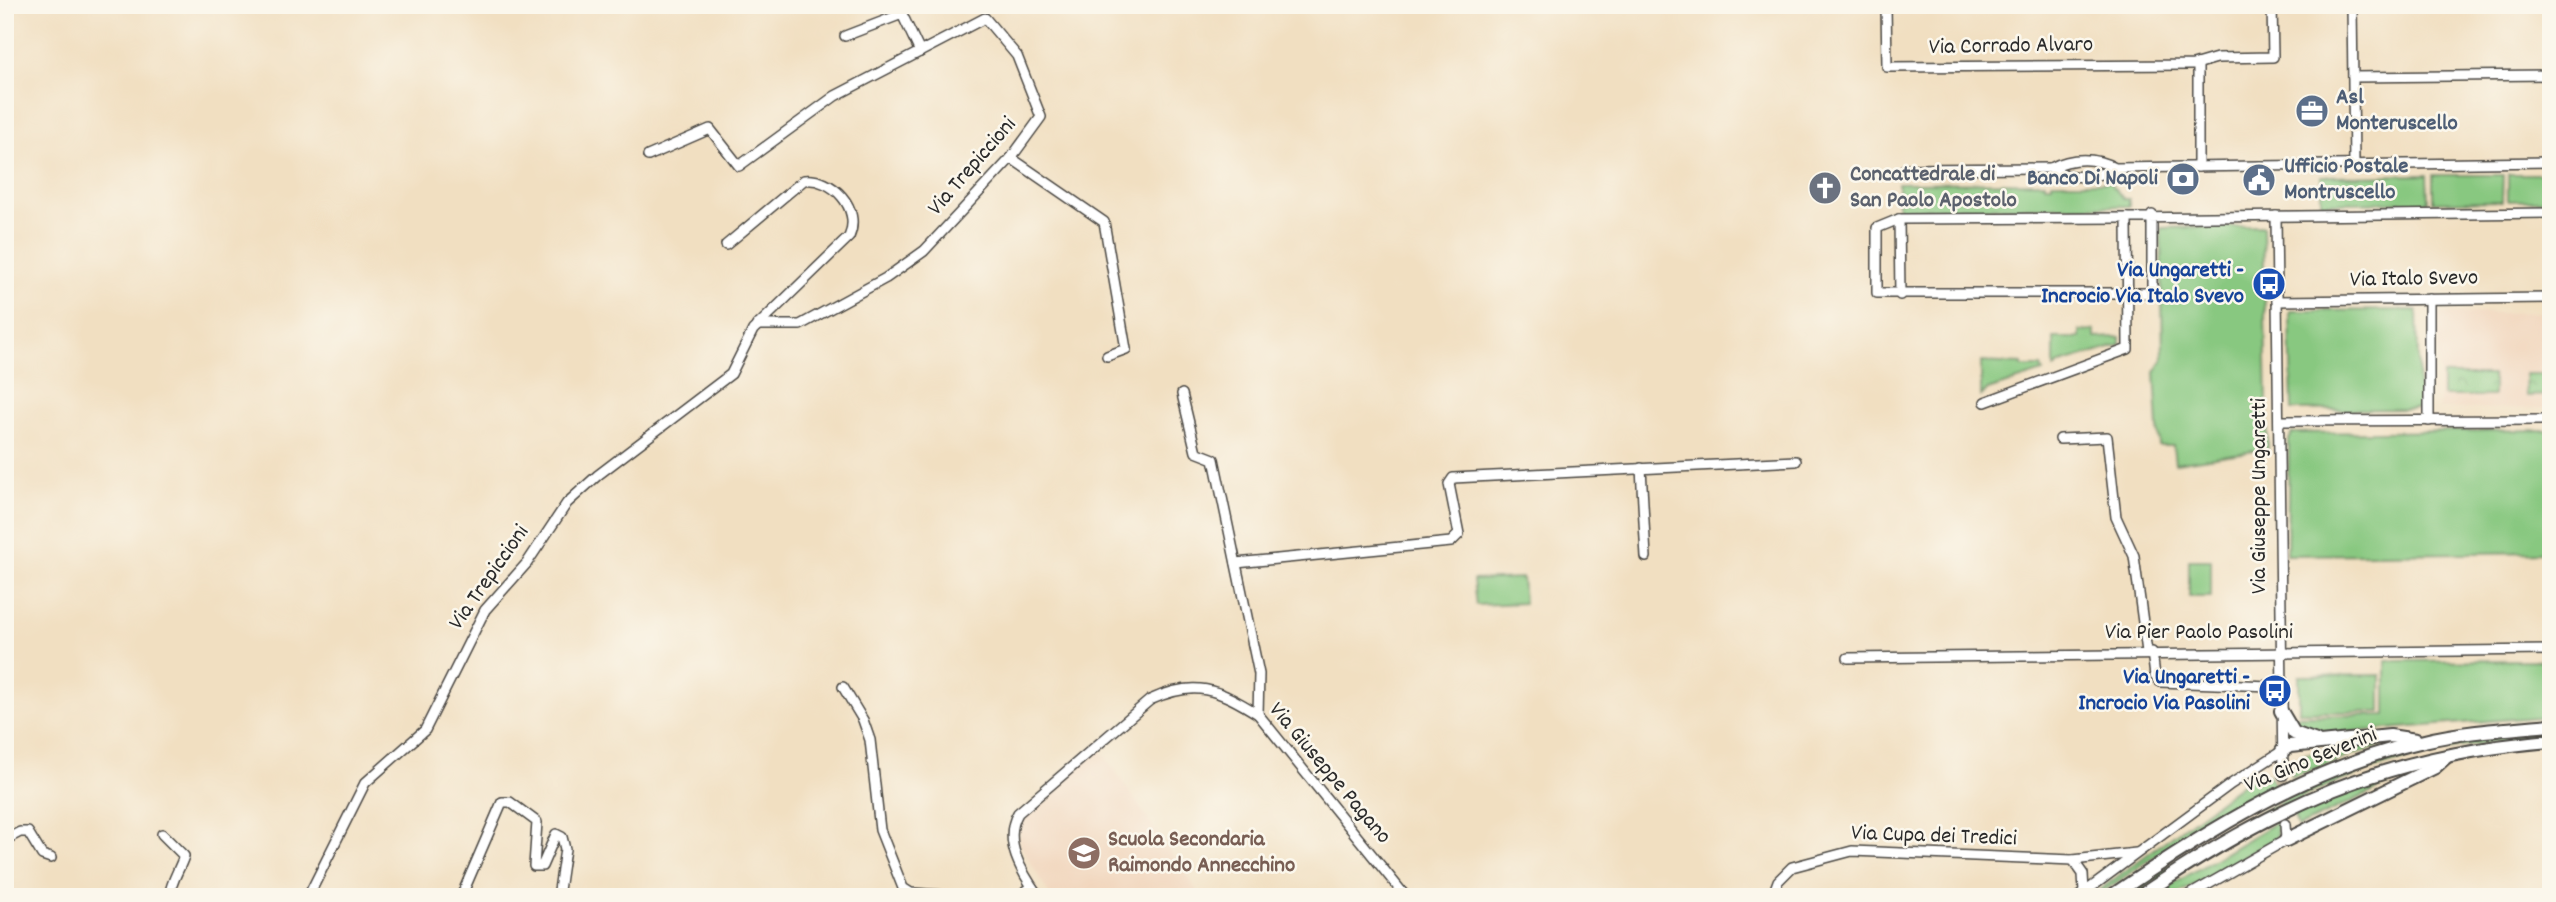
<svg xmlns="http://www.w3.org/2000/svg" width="2556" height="902" viewBox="0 0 2556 902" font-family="Dekko,sans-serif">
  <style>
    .built { fill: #f1d5bc }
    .green { fill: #88c880; stroke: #5a7a56; stroke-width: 2 }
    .park { fill: url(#park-crowns); stroke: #5a7a56; stroke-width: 2 }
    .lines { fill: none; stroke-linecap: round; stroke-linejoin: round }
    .street-tunnel { stroke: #c9bba3; stroke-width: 9; stroke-dasharray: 9 4.5; stroke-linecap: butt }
    .street-casing { stroke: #494642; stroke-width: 12 }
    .secondary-casing { stroke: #494642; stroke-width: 16 }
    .street { stroke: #fff; stroke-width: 9 }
    .secondary { stroke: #fff; stroke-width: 12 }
    .labels { text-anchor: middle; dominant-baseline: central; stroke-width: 5; stroke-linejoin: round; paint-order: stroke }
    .street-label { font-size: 23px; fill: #2b2b2b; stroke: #fbf7ec }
    .service-label { font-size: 23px; font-weight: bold; fill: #4e5e75; stroke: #fbf7ec; text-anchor: start }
    .worship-label { font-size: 23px; font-weight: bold; fill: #5b616d; stroke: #fbf7ec; text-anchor: start }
    .transit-label { font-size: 23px; font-weight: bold; fill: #164399; stroke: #fbf7ec; text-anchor: end }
    .education-label { font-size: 23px; font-weight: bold; fill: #785e54; stroke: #fbf7ec; text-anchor: start }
  </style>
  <defs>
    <pattern id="park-crowns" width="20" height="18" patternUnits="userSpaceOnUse" patternTransform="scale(1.75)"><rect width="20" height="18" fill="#88c880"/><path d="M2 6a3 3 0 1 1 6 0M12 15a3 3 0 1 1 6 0" fill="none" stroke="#6fa369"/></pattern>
  </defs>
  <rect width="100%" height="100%" fill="#fbf7ec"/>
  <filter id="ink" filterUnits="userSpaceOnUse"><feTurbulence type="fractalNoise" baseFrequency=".0143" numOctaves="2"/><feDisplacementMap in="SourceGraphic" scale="14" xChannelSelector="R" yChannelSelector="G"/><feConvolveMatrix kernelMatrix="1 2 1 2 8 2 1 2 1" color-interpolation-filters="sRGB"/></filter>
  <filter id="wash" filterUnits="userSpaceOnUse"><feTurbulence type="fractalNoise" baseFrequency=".00686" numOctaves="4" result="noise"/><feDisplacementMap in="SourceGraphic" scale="28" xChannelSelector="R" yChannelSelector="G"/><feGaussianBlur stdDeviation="1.57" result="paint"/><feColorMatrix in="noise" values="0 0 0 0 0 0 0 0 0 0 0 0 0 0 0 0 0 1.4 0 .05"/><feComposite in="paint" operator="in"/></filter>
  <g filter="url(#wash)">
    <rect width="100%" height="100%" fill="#f1dfc1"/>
    <g class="built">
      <path d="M2551,312v96l-112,1 -1,-95z"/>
      <path d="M1100,749l101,148h-150l-32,-54v-27z"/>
    </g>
    <g class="green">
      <path d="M2508,174h43v26l-43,1z"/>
      <path d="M2427,175l1,27 -107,1v-27z"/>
      <path d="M2433,175h70l-1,26 -69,1z"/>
      <path d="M2045,182v3h7v-3h59l1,4 12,13h5v7l-231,3v-26z"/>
      <path d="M2263,226l5,223 -93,14 -2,-17h-14l-4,-74 8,-12 -2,-132z"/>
      <path d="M2417,310l2,99 -127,1 -2,-99z"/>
      <path d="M2095,330v8l25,-1v8l-59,18 -7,5v-30h26v-7z"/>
      <path d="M1981,362l41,2v3h19l2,5 -55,18 -7,6z"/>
      <path d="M2551,430v122l-264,3 2,-115 3,-7z"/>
      <rect x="2189" y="560" width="22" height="37"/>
      <path d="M1522,578l2,25 -48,2 -3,-25z"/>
      <path d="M2551,660v56l-239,19 -14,-7 -8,-12 96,-1v-54z"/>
      <path d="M2381,675v37h-82v-36z"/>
      <path d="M2551,731v5c-169,10 -283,68 -420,161h-10c141,-94 256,-158 430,-166z"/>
      <path d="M2386,742v2l-95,33 6,-18 9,-5z"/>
      <path d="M2412,770v3l-114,54 -5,-14c37,-18 79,-36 119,-43z"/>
      <path d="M2258,772l11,3 7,10 -81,44 -100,68h-5z"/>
      <path d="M2278,821l-2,17 -104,59h-20z"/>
    </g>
    <g class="park">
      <path d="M2525,374h26v21l-25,1z"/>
      <rect x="2442" y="375" width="51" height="21"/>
    </g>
  </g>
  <g filter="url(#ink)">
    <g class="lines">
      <path class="street-tunnel" d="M2283,775l2,40"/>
      <defs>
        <g id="street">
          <path d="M1886,5l1,62 306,-2 24,-7 56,-1 -1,-52"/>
          <path d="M2352,5l2,159"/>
          <path d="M845,36l57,-22 18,38"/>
          <path d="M2198,64v103"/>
          <path d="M2353,77l198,-2"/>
          <path d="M648,156l62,-27 29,37 96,-70 150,-78 32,38 24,61 -30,41 -87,93 -38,27 -86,47h-43"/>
          <path d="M1011,158l93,64 22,127 -19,7"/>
          <path d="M2115,168c-19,-11 -44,-11 -64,0 19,12 44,11 64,0l436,-6"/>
          <path d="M1905,169l146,-1"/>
          <path d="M2152,215v78h-275v-65l22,-9 228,-1 424,-5"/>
          <path d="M2276,216l7,559"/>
          <path d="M1899,219l1,76"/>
          <path d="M2429,299v122"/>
          <path d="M2277,301l274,-3"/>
          <path d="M1182,394l14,58 18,7 45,215 -1,40"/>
          <path d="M1985,402l143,-53 -1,-131"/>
          <path d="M2279,421l272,-1"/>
          <path d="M2060,439l47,-2 9,80 18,39 13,96"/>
          <path d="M1641,468l5,89"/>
          <path d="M1236,563l215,-21 8,-8 -10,-50 4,-6 343,-17"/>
          <path d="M2152,652l3,24 5,6 111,4"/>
          <path d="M1848,658l703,-8"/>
          <path d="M843,687l20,33 7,20 10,90 23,58 8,5 64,4"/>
          <path d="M162,834l22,22c-5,15 -13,25 -15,41"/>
          <path d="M5,840l15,-8h8l14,23 9,3"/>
          <path d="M2073,860l10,14 1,18"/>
          <path d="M308,897l57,-114 60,-53 60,-120 42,-47 40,-60 31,-28 133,-101 22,-44 96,-93c13,-29 -17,-60 -45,-57l-78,65"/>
          <path d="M461,897l41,-95h8l27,20 -3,44h8l14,-32 6,3 3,12 -7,48"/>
          <path d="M1017,897l15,-10"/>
          <path d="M1039,897c-17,-24 -37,-56 -21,-84l132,-113c45,-21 68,-11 108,14l148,183"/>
          <path d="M1772,897l6,-16 14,-14 60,-16 221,9 63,-7"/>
          <path d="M2078,897l153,-113 51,-33"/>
          <path d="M2186,897l100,-57 -1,-16"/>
        </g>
        <g id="secondary">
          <path d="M2281,711l13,22 22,8"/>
          <path d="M2282,751l8,-5 100,-10 26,4"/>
          <path d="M2286,840l149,-73 12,-11"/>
          <path d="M2110,897c97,-66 198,-130 314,-156 41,-10 84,-12 127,-16"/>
          <path d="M2139,897c137,-93 245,-142 412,-156"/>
        </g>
      </defs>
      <use href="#street" class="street-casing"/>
      <use href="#secondary" class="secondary-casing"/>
      <use href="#street" class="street"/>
      <use href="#secondary" class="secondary"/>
    </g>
  </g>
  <defs>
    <symbol id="office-disc" viewBox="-11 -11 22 22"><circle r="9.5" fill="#5c6f8a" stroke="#fbf7ec"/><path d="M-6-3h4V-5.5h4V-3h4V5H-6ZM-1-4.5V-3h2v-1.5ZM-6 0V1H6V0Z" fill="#fff"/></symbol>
    <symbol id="bank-disc" viewBox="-11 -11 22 22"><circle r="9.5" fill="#5c6f8a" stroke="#fbf7ec"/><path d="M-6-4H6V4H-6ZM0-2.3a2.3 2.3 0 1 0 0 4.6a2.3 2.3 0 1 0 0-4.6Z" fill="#fff"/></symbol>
    <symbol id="civic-disc" viewBox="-11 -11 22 22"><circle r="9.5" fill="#5c6f8a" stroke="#fbf7ec"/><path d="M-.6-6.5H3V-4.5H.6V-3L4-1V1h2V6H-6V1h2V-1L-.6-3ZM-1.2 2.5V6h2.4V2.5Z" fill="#fff"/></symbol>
    <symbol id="church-disc" viewBox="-11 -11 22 22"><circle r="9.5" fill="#6b7280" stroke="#fbf7ec"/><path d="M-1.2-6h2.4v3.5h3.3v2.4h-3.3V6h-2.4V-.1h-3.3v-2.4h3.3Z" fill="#fff"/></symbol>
    <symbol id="bus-disc" viewBox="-11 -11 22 22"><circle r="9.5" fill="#1a4fb4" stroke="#fbf7ec"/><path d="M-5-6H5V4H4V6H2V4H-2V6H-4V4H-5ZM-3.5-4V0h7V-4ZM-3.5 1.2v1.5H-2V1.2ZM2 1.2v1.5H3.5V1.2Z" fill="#fff"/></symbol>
    <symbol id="school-disc" viewBox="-11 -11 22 22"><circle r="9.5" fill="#8d6e63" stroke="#fbf7ec"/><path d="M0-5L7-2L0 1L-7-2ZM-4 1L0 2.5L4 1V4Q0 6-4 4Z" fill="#fff"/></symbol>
  </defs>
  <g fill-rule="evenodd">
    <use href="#office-disc" x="2293" y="92" width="38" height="38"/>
    <use href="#bank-disc" x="2164" y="160" width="38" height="38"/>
    <use href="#civic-disc" x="2240" y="161" width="38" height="38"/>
    <use href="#church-disc" x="1806" y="169" width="38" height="38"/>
    <use href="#bus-disc" x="2250" y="265" width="38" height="38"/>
    <use href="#bus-disc" x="2256" y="672" width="38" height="38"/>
    <use href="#school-disc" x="1065" y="834" width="38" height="38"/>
  </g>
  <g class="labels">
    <g class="street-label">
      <text transform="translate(2011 47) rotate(-1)">Via Corrado Alvaro</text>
      <text transform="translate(973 167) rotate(-49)">Via Trepiccioni</text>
      <text transform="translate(2414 280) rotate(-1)">Via Italo Svevo</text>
      <text transform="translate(2260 496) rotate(-90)">Via Giuseppe Ungaretti</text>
      <text transform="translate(490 578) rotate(-55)">Via Trepiccioni</text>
      <text x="2199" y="633">Via Pier Paolo Pasolini</text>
      <text transform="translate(2311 761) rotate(-22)">Via Gino Severini</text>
      <text transform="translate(1329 774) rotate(50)">Via Giuseppe Pagano</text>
      <text transform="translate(1934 837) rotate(2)">Via Cupa dei Tredici</text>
    </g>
    <g class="service-label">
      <text x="2336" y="98">Asl<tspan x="2336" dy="26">Monteruscello</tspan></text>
      <text x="2284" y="167">Ufficio Postale<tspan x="2284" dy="26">Montruscello</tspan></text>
      <text x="2158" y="179" text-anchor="end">Banco Di Napoli</text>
    </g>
    <g class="worship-label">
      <text x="1850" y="175">Concattedrale di<tspan x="1850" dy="26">San Paolo Apostolo</tspan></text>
    </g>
    <g class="transit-label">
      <text x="2244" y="271">Via Ungaretti -<tspan x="2244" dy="26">Incrocio Via Italo Svevo</tspan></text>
      <text x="2250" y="678">Via Ungaretti -<tspan x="2250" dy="26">Incrocio Via Pasolini</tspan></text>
    </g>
    <g class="education-label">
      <text x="1108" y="840">Scuola Secondaria<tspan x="1108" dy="26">Raimondo Annecchino</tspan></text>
    </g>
  </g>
  <rect width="2556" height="902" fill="none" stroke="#fbf7ec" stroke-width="28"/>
</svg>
